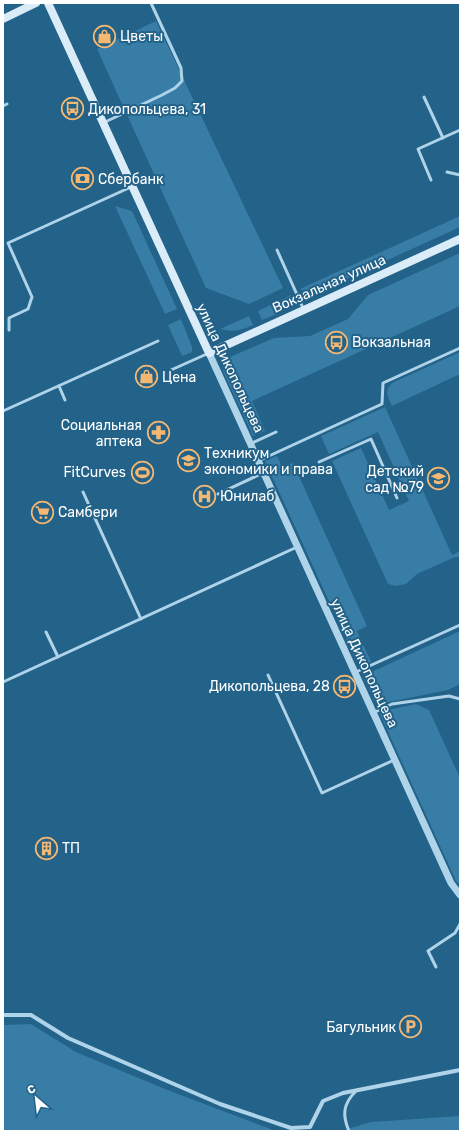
<svg xmlns="http://www.w3.org/2000/svg" width="463" height="1134" viewBox="0 0 463 1134" font-family="Rubik,sans-serif">
  <style>
    .green { fill: #377da6 }
    .lines { fill: none; stroke-linecap: round; stroke-linejoin: round }
    .service { stroke: #afd4ea; stroke-width: 3 }
    .minor { stroke: #afd4ea; stroke-width: 4 }
    .tertiary { stroke: #afd4ea; stroke-width: 7 }
    .secondary { stroke: #daecf8; stroke-width: 8 }
    .labels { text-anchor: middle; dominant-baseline: central; stroke-width: 4; stroke-linejoin: round; paint-order: stroke }
    .poi-label { font-size: 14px; fill: #fff; stroke: #236289; text-anchor: start }
    .street-label { font-size: 14px; fill: #fff; stroke: #236289 }
  </style>
  <rect width="100%" height="100%" fill="#236289"/>
  <g class="green">
    <path d="M156,21l127,267 -34,16 -43,-16 -109,-239z"/>
    <path d="M115,206l17,5 45,98 -12,5z"/>
    <path d="M460,216v11l-149,68 -11,-6z"/>
    <path d="M460,253v53l-208,95 13,30 -12,5 -30,-65 7,-14 44,-19 36,-2 38,-17 20,-24z"/>
    <path d="M291,295c-2,17 -15,19 -29,25l-4,-9z"/>
    <path d="M249,316l4,9c-13,6 -20,7 -33,4z"/>
    <path d="M181,319l11,28v5l-10,4 -14,-31z"/>
    <path d="M460,352v22l-68,32c-4,-9 -8,-15 0,-23z"/>
    <path d="M385,407l67,148 8,-4v6h-5l-38,17 -11,10 -10,2 -8,-2 -56,-123 29,-13 28,62 20,-9 -31,-69 -49,22 -8,-18z"/>
    <path d="M277,456l5,11 11,-4 74,163 -10,5 14,31 -12,5 -94,-206z"/>
    <path d="M460,631v53l-12,6 -64,13h-7l-3,-3 -11,-24z"/>
    <path d="M416,704l13,6 31,68v107l-4,-4 -76,-167 8,-4z"/>
    <path d="M31,1024l45,28 89,37 111,42h-273v-106z"/>
    <path d="M460,1116v15h-119l30,-9z"/>
  </g>
  <g class="lines">
    <g class="service">
      <path d="M424,97l19,41"/>
      <path d="M3,106l4,-2"/>
      <path d="M103,123l59,-28 13,-7 7,-7 -1,-13 -30,-65"/>
      <path d="M447,172l13,3"/>
      <path d="M431,180l-13,-31 42,-19"/>
      <path d="M277,250l26,58"/>
      <path d="M9,330v-12l19,-9 4,-12 -24,-54 123,-56"/>
      <path d="M171,370l38,-17"/>
      <path d="M59,386l6,14"/>
      <path d="M3,411l155,-70"/>
      <path d="M250,444l26,-12"/>
      <path d="M258,461l124,-57 1,-21 77,-35"/>
      <path d="M319,462l52,-23 26,59"/>
      <path d="M83,492l58,127"/>
      <path d="M218,494l45,-21"/>
      <path d="M46,632l12,25"/>
      <path d="M356,672l104,-47"/>
      <path d="M268,675l54,118 72,-33"/>
      <path d="M3,682l294,-135"/>
      <path d="M373,713l19,-9 57,-8 11,3"/>
      <path d="M436,967l-8,-16 27,-18 5,-9"/>
      <path d="M349,1131c-7,-16 -6,-27 7,-40"/>
    </g>
    <path class="minor" d="M3,1015h28l37,23 152,66 71,24 19,-1 13,-26 20,-8 117,-23"/>
    <path class="tertiary" d="M209,353l242,530 9,12"/>
    <g class="secondary">
      <path d="M48,3l161,350 251,-114"/>
      <path d="M3,19l33,-16"/>
    </g>
  </g>
  <defs>
    <symbol id="shop-ring" viewBox="-11 -11 22 22"><circle r="9.5" fill="#236289" stroke="#f5b872" stroke-width="1.5"/><path d="M-5-2.5h2.3a2.7 3.5 0 0 1 5.4 0H5L5.5 6h-11ZM-1.5-2.5h3a1.5 2.3 0 0 0-3 0Z" fill="#f5b872"/></symbol>
    <symbol id="bus-ring" viewBox="-11 -11 22 22"><circle r="9.5" fill="#236289" stroke="#f5b872" stroke-width="1.5"/><path d="M-5-6H5V4H4V6H2V4H-2V6H-4V4H-5ZM-3.5-4V0h7V-4ZM-3.5 1.2v1.5H-2V1.2ZM2 1.2v1.5H3.5V1.2Z" fill="#f5b872"/></symbol>
    <symbol id="bank-ring" viewBox="-11 -11 22 22"><circle r="9.5" fill="#236289" stroke="#f5b872" stroke-width="1.5"/><path d="M-6-4H6V4H-6ZM0-2.3a2.3 2.3 0 1 0 0 4.6a2.3 2.3 0 1 0 0-4.6Z" fill="#f5b872"/></symbol>
    <symbol id="pharmacy-ring" viewBox="-11 -11 22 22"><circle r="9.5" fill="#236289" stroke="#f5b872" stroke-width="1.5"/><path d="M-2-6h4v4h4v4h-4v4h-4v-4h-4v-4h4Z" fill="#f5b872"/></symbol>
    <symbol id="university-ring" viewBox="-11 -11 22 22"><circle r="9.5" fill="#236289" stroke="#f5b872" stroke-width="1.5"/><path d="M0-5L7-2L0 1L-7-2ZM-4 1L0 2.5L4 1V4Q0 6-4 4Z" fill="#f5b872"/></symbol>
    <symbol id="stadium-ring" viewBox="-11 -11 22 22"><circle r="9.5" fill="#236289" stroke="#f5b872" stroke-width="1.5"/><path d="M0-5a6.5 5 0 1 0 0 10a6.5 5 0 1 0 0-10ZM-3.5-1.8h7v3.6h-7Z" fill="#f5b872"/></symbol>
    <symbol id="school-ring" viewBox="-11 -11 22 22"><circle r="9.5" fill="#236289" stroke="#f5b872" stroke-width="1.5"/><path d="M0-5L7-2L0 1L-7-2ZM-4 1L0 2.5L4 1V4Q0 6-4 4Z" fill="#f5b872"/></symbol>
    <symbol id="hospital-ring" viewBox="-11 -11 22 22"><circle r="9.5" fill="#236289" stroke="#f5b872" stroke-width="1.5"/><path d="M-5-5h3v3.5h4V-5h3V5h-3V1.5h-4V5h-3Z" fill="#f5b872"/></symbol>
    <symbol id="supermarket-ring" viewBox="-11 -11 22 22"><circle r="9.5" fill="#236289" stroke="#f5b872" stroke-width="1.5"/><path d="M-6-5.5h2.5l.6 2H6L4.5 2H-2.5L-4.4-4H-6ZM-1.5 3.2a1.3 1.3 0 1 0 .1 0ZM3 3.2a1.3 1.3 0 1 0 .1 0Z" fill="#f5b872"/></symbol>
    <symbol id="building-ring" viewBox="-11 -11 22 22"><circle r="9.5" fill="#236289" stroke="#f5b872" stroke-width="1.5"/><path d="M-4-6H4V6H1V3H-1V6H-4ZM-2.5-4.3h1.7v1.8h-1.7ZM.8-4.3h1.7v1.8H.8ZM-2.5-1h1.7V.8h-1.7ZM.8-1h1.7V.8H.8Z" fill="#f5b872"/></symbol>
    <symbol id="parking-ring" viewBox="-11 -11 22 22"><circle r="9.5" fill="#236289" stroke="#f5b872" stroke-width="1.5"/><path d="M-3.5-5.5H1a3.5 3.5 0 0 1 0 7H-1V5.5H-3.5ZM-1-3.4V-.6H.8a1.4 1.4 0 0 0 0-2.8Z" fill="#f5b872"/></symbol>
  </defs>
  <g fill-rule="evenodd">
    <use href="#shop-ring" x="92" y="24" width="25" height="25"/>
    <use href="#bus-ring" x="60" y="96" width="25" height="25"/>
    <use href="#bank-ring" x="70" y="166" width="25" height="25"/>
    <use href="#bus-ring" x="324" y="330" width="25" height="25"/>
    <use href="#shop-ring" x="134" y="364" width="25" height="25"/>
    <use href="#pharmacy-ring" x="146" y="420" width="25" height="25"/>
    <use href="#university-ring" x="176" y="448" width="25" height="25"/>
    <use href="#stadium-ring" x="130" y="460" width="25" height="25"/>
    <use href="#school-ring" x="426" y="466" width="25" height="25"/>
    <use href="#hospital-ring" x="192" y="484" width="25" height="25"/>
    <use href="#supermarket-ring" x="30" y="500" width="25" height="25"/>
    <use href="#bus-ring" x="332" y="674" width="25" height="25"/>
    <use href="#building-ring" x="34" y="836" width="25" height="25"/>
    <use href="#parking-ring" x="398" y="1014" width="25" height="25"/>
  </g>
  <g class="labels">
    <g class="poi-label">
      <text x="120" y="36">Цветы</text>
      <text x="88" y="109">Дикопольцева, 31</text>
      <text x="98" y="179">Сбербанк</text>
      <text x="352" y="342">Вокзальная</text>
      <text x="162" y="377">Цена</text>
      <text x="142" y="425" text-anchor="end">Социальная<tspan x="142" dy="16">аптека</tspan></text>
      <text x="204" y="453">Техникум<tspan x="204" dy="16">экономики и права</tspan></text>
      <text x="424" y="471" text-anchor="end">Детский<tspan x="424" dy="16">сад №79</tspan></text>
      <text x="126" y="472" text-anchor="end">FitCurves</text>
      <text x="220" y="496">Юнилаб</text>
      <text x="58" y="512">Самбери</text>
      <text x="330" y="686" text-anchor="end">Дикопольцева, 28</text>
      <text x="62" y="848">ТП</text>
      <text x="396" y="1027" text-anchor="end">Багульник</text>
    </g>
    <g class="street-label">
      <text transform="translate(329 284) rotate(-24)">Вокзальная улица</text>
      <text transform="translate(230 368) rotate(65)">улица Дикопольцева</text>
      <text transform="translate(364 663) rotate(65)">улица Дикопольцева</text>
    </g>
  </g>
  <rect width="463" height="1134" fill="none" stroke="#ffffff" stroke-width="8"/>
  <g transform="translate(36 1098) rotate(332)" stroke="#236289" stroke-width="3" paint-order="stroke">
  <path d="M0-3L7 15L0 10L-7 15Z" fill="#ffffff"/>
  <text y="-6" font-size="11" font-weight="bold" text-anchor="middle" fill="#ffffff">С</text>
  </g>
</svg>
